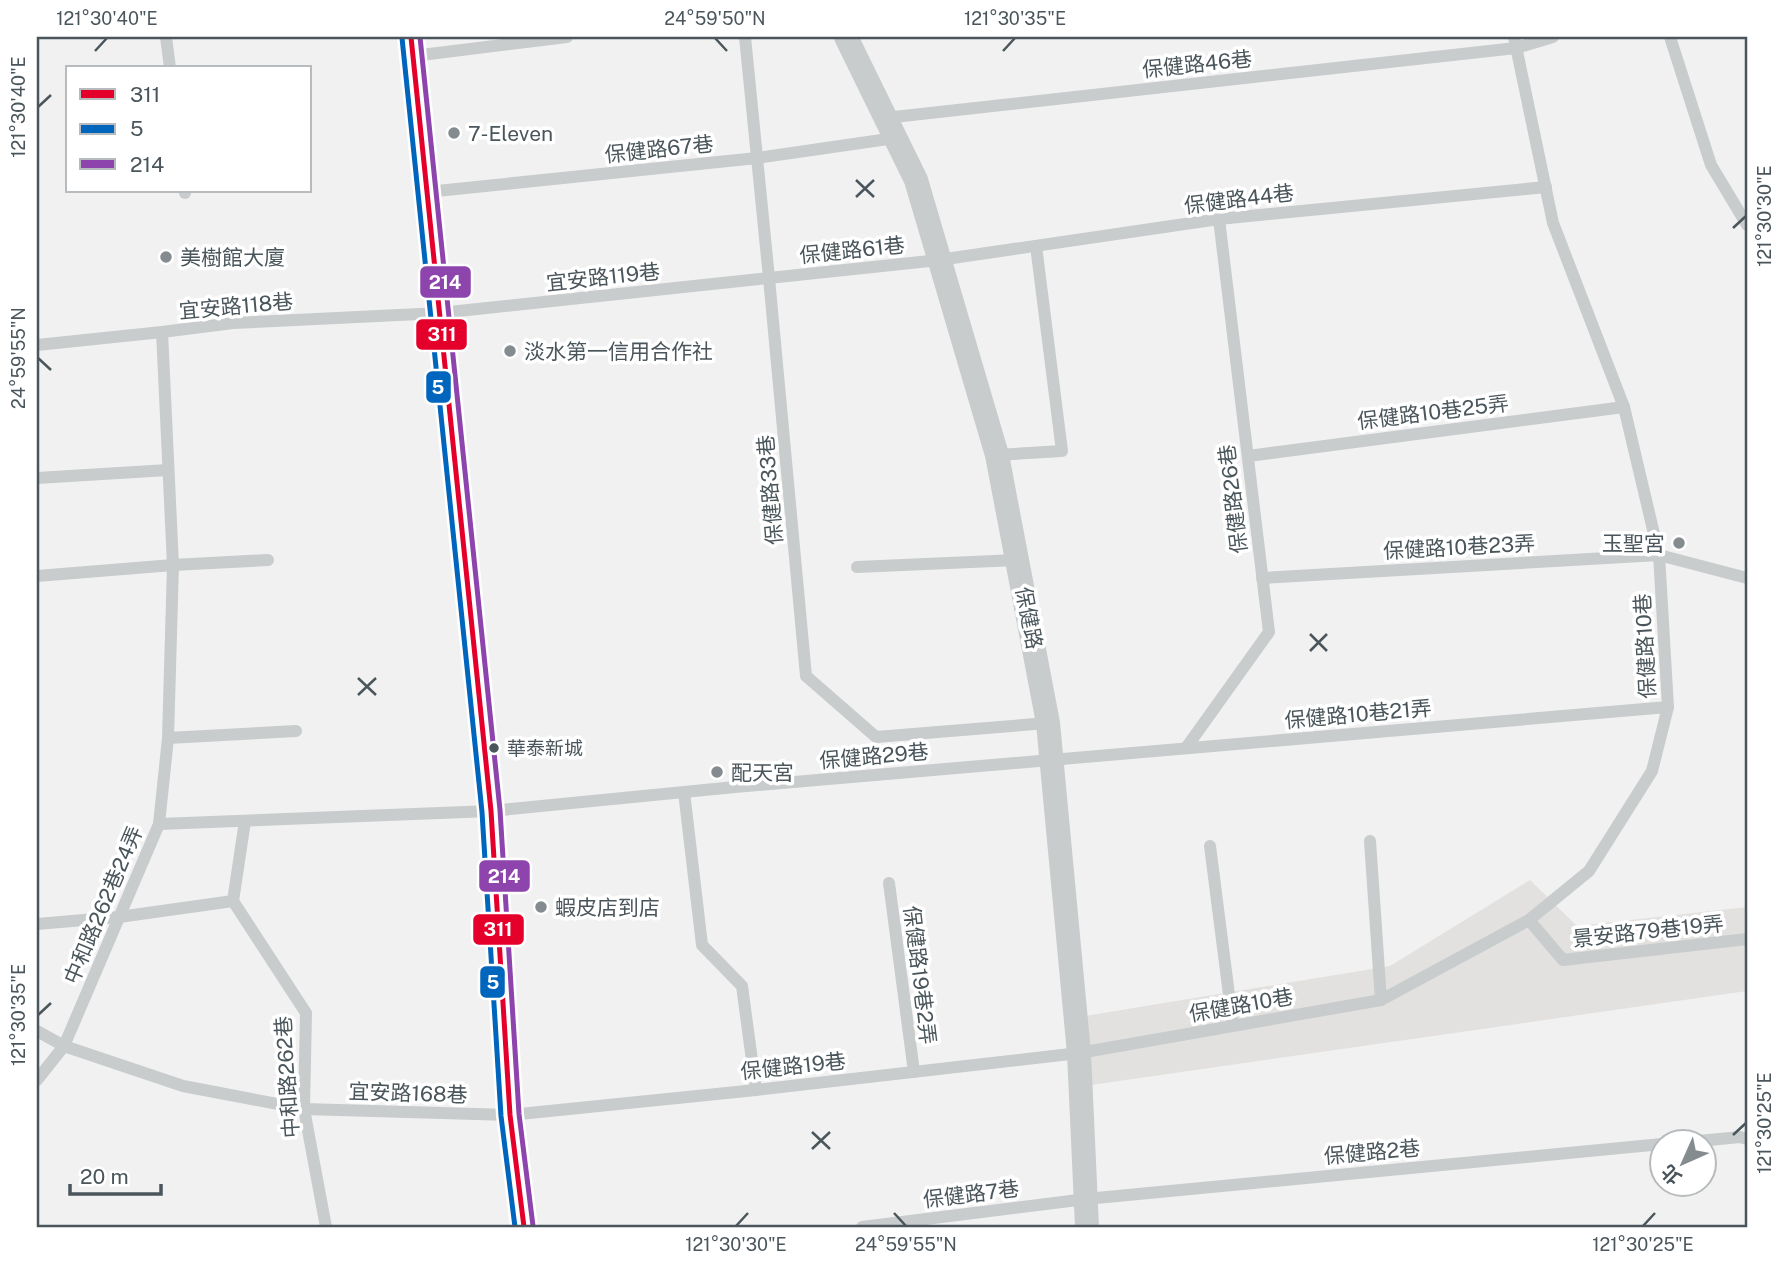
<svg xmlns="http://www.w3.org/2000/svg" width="1784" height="1264" viewBox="0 0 1784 1264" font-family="'Public Sans','Noto Sans TC',sans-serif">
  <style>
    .commercial { fill: #e2e1df }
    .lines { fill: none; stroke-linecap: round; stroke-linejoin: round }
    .lane { stroke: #c9cccc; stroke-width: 12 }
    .street { stroke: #c9cccc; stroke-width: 24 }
    .bus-1-casing { stroke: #fff; stroke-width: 10 }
    .bus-2-casing { stroke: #fff; stroke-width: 10 }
    .bus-3-casing { stroke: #fff; stroke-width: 10 }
    .bus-1 { stroke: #e4002b; stroke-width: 5 }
    .bus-2 { stroke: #0065bd; stroke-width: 5 }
    .bus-3 { stroke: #8e44ad; stroke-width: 5 }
    .ticks { fill: none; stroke: #4a565b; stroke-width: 2.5 }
    .poi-dot { fill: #848c90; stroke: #fff; stroke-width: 2.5 }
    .bus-dot { fill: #4a565b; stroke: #fff; stroke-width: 2.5 }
    .labels { text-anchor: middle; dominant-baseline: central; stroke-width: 7; stroke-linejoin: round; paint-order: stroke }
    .bus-label { font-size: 19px; fill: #4a565b; stroke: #fff; text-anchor: start }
    .street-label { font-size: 21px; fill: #4a565b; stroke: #fff }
    .poi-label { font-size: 21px; fill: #4a565b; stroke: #fff; text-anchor: start }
    .line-badge { stroke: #fff; stroke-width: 2.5 }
    .badge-label { font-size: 19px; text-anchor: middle; font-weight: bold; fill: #fff }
    .neatline { fill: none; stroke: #4a565b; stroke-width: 2.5 }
    .ticks-label { font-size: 18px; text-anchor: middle; fill: #4a565b }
  </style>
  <rect width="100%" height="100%" fill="#f1f1f1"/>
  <path class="commercial" d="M1530,880l47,46 170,-19v84l-656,94 -6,-69 305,-50z"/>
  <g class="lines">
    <g class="lane">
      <path d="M166,37l4,31"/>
      <path d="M745,37l24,241 37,398 70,61 172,-14"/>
      <path d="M1670,37l41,128 36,60"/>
      <path d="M413,56l154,-19"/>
      <path d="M885,118l631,-70 37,-11"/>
      <path d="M185,191v2"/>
      <path d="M427,192l330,-34 138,-20"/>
      <path d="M37,345l125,-13 71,-9 207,-10 499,-53 280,-41 327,-32"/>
      <path d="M997,455l65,-4 -26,-205"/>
      <path d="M1248,456l376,-49"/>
      <path d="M37,478l131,-8"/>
      <path d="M857,567l160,-7"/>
      <path d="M37,576l136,-11 95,-5"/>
      <path d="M1262,578l397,-23 88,23"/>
      <path d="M168,738l128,-7"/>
      <path d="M1186,748l83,-116 -50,-413"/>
      <path d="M684,792l18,153 40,41 14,104"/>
      <path d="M245,821l-12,80 73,112 -2,96 22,118"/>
      <path d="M159,824l332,-13 244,-24 933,-80"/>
      <path d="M1370,841l11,159"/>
      <path d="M1210,846l23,180"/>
      <path d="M889,883l25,189"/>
      <path d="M1529,920l34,40 184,-21"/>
      <path d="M37,924l82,-7 114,-16"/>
      <path d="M37,1031l27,15 119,40 121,23 206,6 246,-25 323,-37 302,-53 148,-80 60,-49 63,-100 16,-64 -9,-152 -35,-148 -71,-184 -39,-186"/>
      <path d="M37,1080l27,-34 95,-222 9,-86 5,-173 -11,-233"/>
      <path d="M1689,1142l51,-5 7,2"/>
      <path d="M862,1227l224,-28 576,-55"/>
    </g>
    <g class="street">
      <path d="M411,37l80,774 19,304 14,112"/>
      <path d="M846,37l70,143 81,275 51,268 31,330 8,174"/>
    </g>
    <defs>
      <path id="bus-1" d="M411,37l80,774 19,304 14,112"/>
      <path id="bus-2" d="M402,38l80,774 19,304 14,111"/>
      <path id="bus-3" d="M420,37l80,773 19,304 14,112"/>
    </defs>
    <use href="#bus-1" class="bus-1-casing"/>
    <use href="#bus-2" class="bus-2-casing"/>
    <use href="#bus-3" class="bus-3-casing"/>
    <use href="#bus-1" class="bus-1"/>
    <use href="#bus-2" class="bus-2"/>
    <use href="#bus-3" class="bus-3"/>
  </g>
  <path class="ticks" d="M715,38l12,13M95,51l12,-13M1003,51l12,-13M38,107l13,-12M856,180l18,17M856,197l18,-17M1733,228l13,-12M38,358l13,12M1310,634l17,17M1310,651l17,-17M358,678l18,17M358,695l18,-17M38,1015l13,-12M812,1132l18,17M1733,1135l13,-12M812,1149l18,-17M894,1213l12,13M736,1226l12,-13M1643,1226l12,-13"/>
  <g class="poi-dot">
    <circle cx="454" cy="133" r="7"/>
    <circle cx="166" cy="257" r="7"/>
    <circle cx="510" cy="351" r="7"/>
    <circle cx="1679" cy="543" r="7"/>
    <circle cx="717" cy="772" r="7"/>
    <circle cx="541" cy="907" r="7"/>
  </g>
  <circle class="bus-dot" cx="494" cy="748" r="6"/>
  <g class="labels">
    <g class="bus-label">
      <text x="507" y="748">華泰新城</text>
    </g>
    <g class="street-label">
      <text transform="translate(1197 64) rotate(-6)">保健路46巷</text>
      <text transform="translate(659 149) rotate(-6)">保健路67巷</text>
      <text transform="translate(1239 199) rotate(-7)">保健路44巷</text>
      <text transform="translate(852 250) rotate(-6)">保健路61巷</text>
      <text transform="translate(603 277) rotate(-6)">宜安路119巷</text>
      <text transform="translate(236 306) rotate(-5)">宜安路118巷</text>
      <text transform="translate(1433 412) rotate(-7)">保健路10巷25弄</text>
      <text transform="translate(770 490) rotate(-95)">保健路33巷</text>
      <text transform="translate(1233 499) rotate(-97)">保健路26巷</text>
      <text transform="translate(1459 547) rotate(-3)">保健路10巷23弄</text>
      <text transform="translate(1029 618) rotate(79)">保健路</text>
      <text transform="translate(1645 646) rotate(-93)">保健路10巷</text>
      <text transform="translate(1358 714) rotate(-5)">保健路10巷21弄</text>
      <text transform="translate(874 756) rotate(-5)">保健路29巷</text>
      <text transform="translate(103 905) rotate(-67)">中和路262巷24弄</text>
      <text transform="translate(1648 931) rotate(-6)">景安路79巷19弄</text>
      <text transform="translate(920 975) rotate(83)">保健路19巷2弄</text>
      <text transform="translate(1241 1005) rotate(-10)">保健路10巷</text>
      <text transform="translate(793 1066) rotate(-6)">保健路19巷</text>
      <text transform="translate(287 1077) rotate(-94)">中和路262巷</text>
      <text transform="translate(408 1093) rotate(2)">宜安路168巷</text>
      <text transform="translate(1372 1152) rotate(-5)">保健路2巷</text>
      <text transform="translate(971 1194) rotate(-7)">保健路7巷</text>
    </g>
    <g class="poi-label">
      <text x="468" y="133">7-Eleven</text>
      <text x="180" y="257">美樹館大廈</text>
      <text x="524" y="351">淡水第一信用合作社</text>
      <text x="1665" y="543" text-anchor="end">玉聖宮</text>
      <text x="731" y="772">配天宮</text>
      <text x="555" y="907">蝦皮店到店</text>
    </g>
  </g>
  <g class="line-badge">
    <rect x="419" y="265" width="53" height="34" rx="7" fill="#8e44ad"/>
    <rect x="415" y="318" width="53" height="33" rx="7" fill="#e4002b"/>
    <rect x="425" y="370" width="27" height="34" rx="7" fill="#0065bd"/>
    <rect x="478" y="859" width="53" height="34" rx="7" fill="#8e44ad"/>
    <rect x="472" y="913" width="53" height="33" rx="7" fill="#e4002b"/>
    <rect x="479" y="965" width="27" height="34" rx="7" fill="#0065bd"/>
  </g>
  <g class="badge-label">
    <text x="445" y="289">214</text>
    <text x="442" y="341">311</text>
    <text x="438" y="394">5</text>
    <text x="504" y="883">214</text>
    <text x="498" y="936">311</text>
    <text x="493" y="989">5</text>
  </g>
  <rect width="1784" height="1264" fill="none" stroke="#ffffff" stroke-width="77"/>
  <rect x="66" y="66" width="245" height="126" fill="#ffffff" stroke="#b7bbbd" stroke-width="2"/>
  <rect x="80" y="89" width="35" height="10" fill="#e4002b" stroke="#b7bbbd" stroke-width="2"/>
  <text x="130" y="102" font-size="21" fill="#4a565b">311</text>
  <rect x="80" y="124" width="35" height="10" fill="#0065bd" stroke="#b7bbbd" stroke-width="2"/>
  <text x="130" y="136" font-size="21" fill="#4a565b">5</text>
  <rect x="80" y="159" width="35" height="10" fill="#8e44ad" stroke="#b7bbbd" stroke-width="2"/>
  <text x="130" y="172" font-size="21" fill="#4a565b">214</text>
  <g transform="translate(1683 1163) rotate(225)"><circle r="33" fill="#ffffff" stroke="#b7bbbd" stroke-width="2"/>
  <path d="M0-5L12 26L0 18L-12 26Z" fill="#848c90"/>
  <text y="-10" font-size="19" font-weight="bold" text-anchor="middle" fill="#4a565b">北</text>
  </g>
  <path d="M70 1184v10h91v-10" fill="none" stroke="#4a565b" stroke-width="3.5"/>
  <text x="80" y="1184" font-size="21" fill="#4a565b" stroke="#ffffff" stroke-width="5" paint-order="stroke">20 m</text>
  <rect x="38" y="38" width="1708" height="1188" class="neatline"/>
  <g class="ticks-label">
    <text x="107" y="25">121°30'40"E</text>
    <text x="715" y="25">24°59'50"N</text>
    <text x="1015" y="25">121°30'35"E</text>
    <text transform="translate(19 107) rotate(-90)" y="6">121°30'40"E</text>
    <text transform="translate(1765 216) rotate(-90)" y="6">121°30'30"E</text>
    <text transform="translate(19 358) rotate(-90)" y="6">24°59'55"N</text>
    <text transform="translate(19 1015) rotate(-90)" y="6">121°30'35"E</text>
    <text transform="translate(1765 1123) rotate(-90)" y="6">121°30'25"E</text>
    <text x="736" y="1251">121°30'30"E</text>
    <text x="906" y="1251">24°59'55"N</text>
    <text x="1643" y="1251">121°30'25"E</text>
  </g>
</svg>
